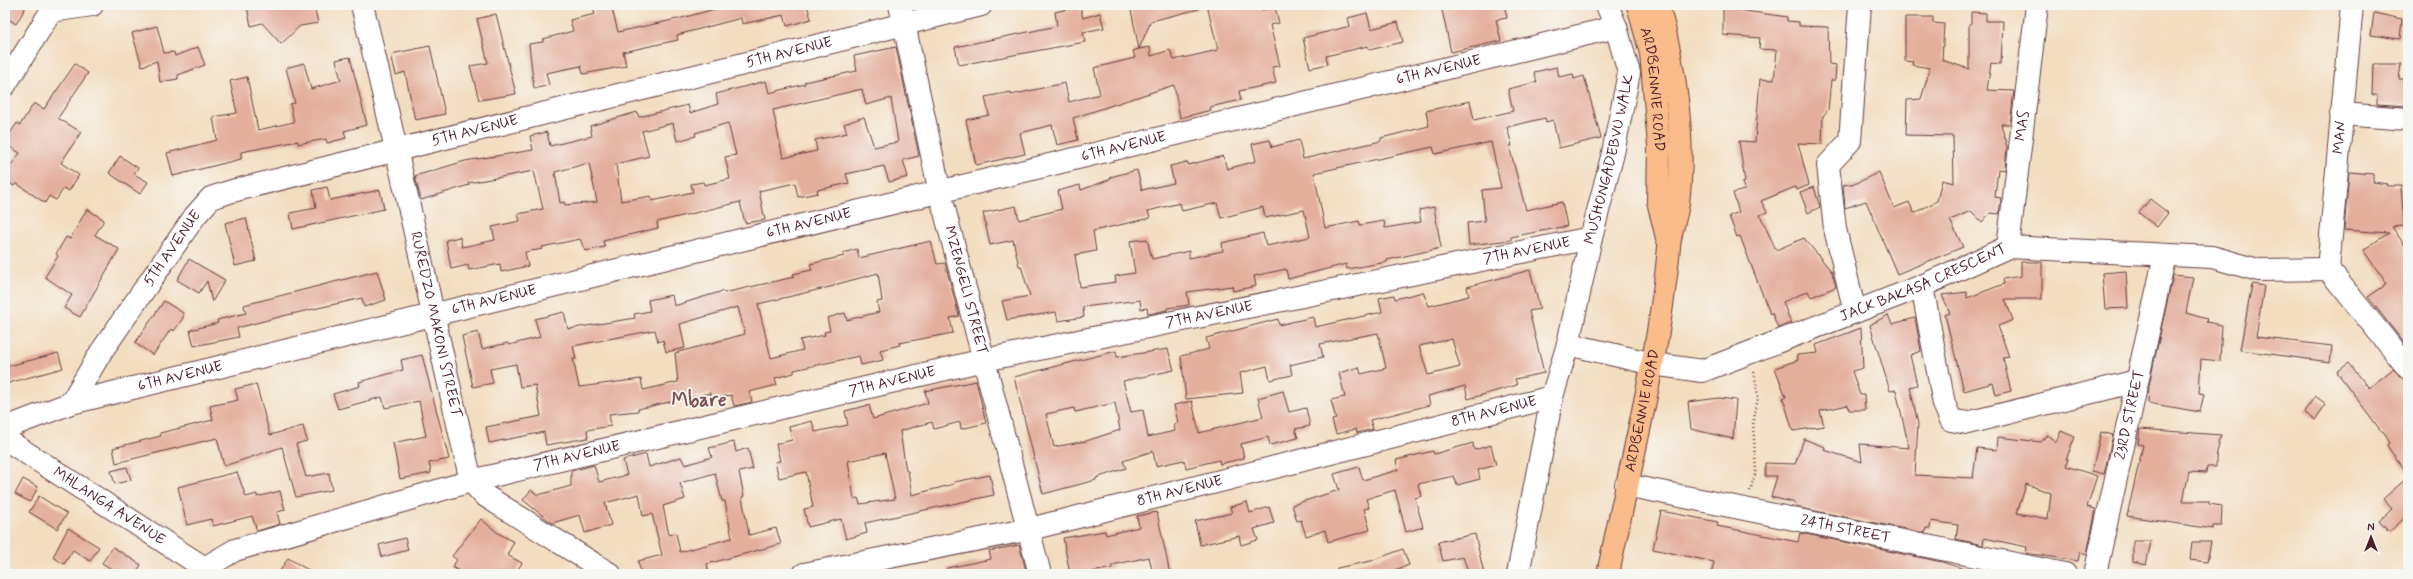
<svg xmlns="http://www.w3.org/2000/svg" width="2413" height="579" viewBox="0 0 2413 579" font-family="Mynerve,sans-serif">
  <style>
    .building { fill: #e4ae9c; fill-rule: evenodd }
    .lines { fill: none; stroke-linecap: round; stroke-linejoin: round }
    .minor-casing { stroke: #633c41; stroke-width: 24 }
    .major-casing { stroke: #633c41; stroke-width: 24 }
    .path { stroke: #633c41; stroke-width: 2.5; stroke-dasharray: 1 3; stroke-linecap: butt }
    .minor { stroke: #fff; stroke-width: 22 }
    .major { stroke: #f9bc8a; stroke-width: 22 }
    .labels { text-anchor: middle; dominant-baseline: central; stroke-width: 3.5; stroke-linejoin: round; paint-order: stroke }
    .street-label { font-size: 15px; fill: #4a1f2b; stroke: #f6f6f2 }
    .district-label { font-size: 19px; font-weight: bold; fill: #805153; stroke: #f6f6f2 }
  </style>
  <rect width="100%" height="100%" fill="#f6f6f2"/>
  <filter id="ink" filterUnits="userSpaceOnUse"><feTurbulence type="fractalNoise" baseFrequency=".025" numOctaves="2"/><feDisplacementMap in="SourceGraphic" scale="8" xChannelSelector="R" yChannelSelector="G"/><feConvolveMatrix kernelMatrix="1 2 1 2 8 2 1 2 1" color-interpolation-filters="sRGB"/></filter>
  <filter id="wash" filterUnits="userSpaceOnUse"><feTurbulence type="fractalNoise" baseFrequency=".012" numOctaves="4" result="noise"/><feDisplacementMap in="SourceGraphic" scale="16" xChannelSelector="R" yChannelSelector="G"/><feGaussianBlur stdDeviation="0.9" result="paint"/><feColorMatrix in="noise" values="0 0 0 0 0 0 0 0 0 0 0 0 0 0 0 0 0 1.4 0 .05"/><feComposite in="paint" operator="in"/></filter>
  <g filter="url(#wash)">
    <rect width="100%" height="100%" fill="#f3ddc0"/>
    <g id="blocks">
      <g class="building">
        <path d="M5,5h22l-11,19 -11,-7z"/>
        <path d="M255,5h59l4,18 -18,3 -19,18 -19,-21 -11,3 -4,-19z"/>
        <path d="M592,5h19l7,27 64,-14 47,-13h78l4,14 -24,7 -3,-11 -42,9 -1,-6 -64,17 1,5 -55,12 3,14 -43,8 -2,-8 -35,7 3,12 -15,4 -5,-45 14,-2v-3l30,-8 -3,-11 25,-6z"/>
        <path d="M1130,5h68l1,4 -48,12 -12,28 11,-2 1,9 19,-6 4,10 44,-10 -11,-45h55v5l13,-3 4,16 -9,2 10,41 -8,1 4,16 -37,8 2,9 -31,7 1,3 -31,8 -6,-33 -101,33 5,22 -21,5 -5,-20 -32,8 5,21 -49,11 -10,-45 23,-5 -4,-18 26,-5v3l54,-12 4,19 31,-8 -6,-26 41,-10 -2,-7 6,-2z"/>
        <path d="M1441,5h63l3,13 -11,2 5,21 -50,11z"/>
        <path d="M1723,5h14l1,5 49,7v4l12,1v4l29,1 1,37 7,1 -1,15h-4l-3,30 -5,6 -1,28 -24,-1 11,42 -12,5 -2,-3 -34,14 6,11 -7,3 16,35 28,-12 28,34 4,15 -25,10 -3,-6 -25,11 8,21 -13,5 -6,-15 -2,1 -30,-78 -3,1 -8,-21 10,-4 -6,-19 12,-3 -3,-7 3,-1 -6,-41 16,1 5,-63 14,1 3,-30 -18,-1 1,-11 -37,-3z"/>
        <path d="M1080,6l3,12 17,-5 4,15 -21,4 2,10 -126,23 -4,-18 102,-21 -2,-14z"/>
        <path d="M1971,12l15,1v8h17l-2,43 -10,-1 -4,27 27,1 -4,33h-9l6,23 -2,23 -7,-1 -3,28 6,1 -2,16 -9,-1 -8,9 -11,-11 -21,9 13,27 -66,27 -31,-73 -21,7 -2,-23 14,-2 22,-11 15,36 15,-6 5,11 23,-12 5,-21 12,3 -1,-47 -47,-1 1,-35 14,-1 9,-31 -18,-3 1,-3 -8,-1v-44h28v6l11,1 -2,36 27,9v-45h2z"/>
        <path d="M1367,13l4,16 27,-7 5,20 -34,8 -1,-4 -42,10 2,8 -18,4 -7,-30 47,-12 -2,-8z"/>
        <path d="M2374,13l28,6 -2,20 -29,-4z"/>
        <path d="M496,14l20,80 -37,6 -9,-34 18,-3 -11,-44z"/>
        <path d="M157,26l7,27 10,-1 1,4 23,-9 7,18 -27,10v4l-18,3 -3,-21 -15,5 -10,-33z"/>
        <path d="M430,46l15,68 -30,6 -10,-48 -9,3 -5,-21z"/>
        <path d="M896,47l23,109 -16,4 5,17 -19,5 -5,-16 -38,8 3,9 -32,7 1,3 -20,4 -3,-14 -36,8 6,29 -20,3 -5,-21 -83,20 1,6 -55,13 2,6 -20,4 -5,-12 -38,8 1,2 -18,3 3,14 -27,6 -1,-8 -31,6 -1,-5 -17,4 -5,-29 14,-3 2,10 33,-7 -3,-13 28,-6 -2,-7 25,-5 -9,-38 -66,12 1,2 -48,15 -6,-24 50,-15 68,-11 -3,-14 17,-4 3,14 42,-10 -2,-10 47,-14 2,5 49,-12 2,8 28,-9 -2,-10 50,-13 3,12 36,-9 -1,-2 53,-11 -3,-15zM862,89l4,16 25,-7 7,44 -24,5 -10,-30 -20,7 3,9 -32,7 2,11 -34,7 -10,-48zM673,123l4,18 19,-5 -1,-3 33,-10 8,32 -11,2 5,22 -26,6 -1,-3 -12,2 2,8 -41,9 -1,-5 -30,5 -5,-37 33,-8 -7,-25zM589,163l8,39 -32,3 -1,-3 -4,1 -5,-31z"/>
        <path d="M350,57l17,68 -23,6 2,7 -19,5 -1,-4 -28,5v-3l-57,11v7l-68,17 -6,-23 50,-13 -4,-23 24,-4 -7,-32 17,-4 11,53 36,-8 -4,-18 5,-1 -9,-35 18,-5 7,26 30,-9 -5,-20z"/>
        <path d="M75,64l13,9 -30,45 23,14 -20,31 18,12 -10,16 -5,-3 -8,12 -7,-4 -4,7 -29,-20 -2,3 -9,-6v-7l15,-20 -15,-9v-3l12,-18 3,2 14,-22 10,6z"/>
        <path d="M2373,64h28l-2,15h9v27l-31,-2v-9h-5z"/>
        <path d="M1557,67l2,10 14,-3 1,5 10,-3 17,62 -42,10 -6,-28 -7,2 -1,-4 -38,9 5,19h-3l17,64 36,-8 5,24 -56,11v3l-42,5 -2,-22 18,-2 -3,-31 19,-2 -10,-46 -56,12 -2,-7 -119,26 11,55 34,-7 1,4 24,-4 1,7 36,-6 -2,-12 15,-3 7,41 -54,12v2l-40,7 -1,-5 -58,15 -2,-10 -32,7 2,10 -23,5 -1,-5 -45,6 2,13 -22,3v2l-19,4 -1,-6 -6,1 -1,-9 -57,7 1,10 -26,4 -2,-9 -49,8 -5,-19 28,-5 -9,-30h-2l-6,-26 -23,5 -7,-32 33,-7 3,14 43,-11 -4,-18 22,-6 1,5 30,-11 -1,-2 27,-7 5,20 32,-7 -4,-17 18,-4v3l35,-9 4,13 29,-8 -4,-17 18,-4 2,7 27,-7 4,19 78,-18v-3l48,-12 -3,-15 44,-10 4,19 39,-9 -5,-22 29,-7 -3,-10zM1180,203l2,8 35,-8 4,15 42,-11 2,11 39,-8 6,27 -44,9 -3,-13 -41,10 1,8 -34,7v-7l-37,8 -5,-20 -17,2 5,32 -20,3 1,6 -36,5 -5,-32 21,-4 -3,-20 57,-13 -2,-7z"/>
        <path d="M120,156l18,12 -4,6 14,8 -8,12 -31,-21z"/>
        <path d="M2349,172l24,2v8l15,2 -1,2h14l3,40 -12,1 16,23v98l-40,-51 19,-13 -24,-34 26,-17 -45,-3z"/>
        <path d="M327,187l3,13 50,-10 4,19 -91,20 -3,-16 26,-5 -3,-18z"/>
        <path d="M1814,187l6,20 -12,6 -8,-21z"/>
        <path d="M2150,199l18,14 -11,14 -18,-14z"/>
        <path d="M87,209l17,11 -9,15 24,14 -39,68 -16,-9 8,-13 -27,-18 13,-21 -2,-2 10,-17 4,2z"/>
        <path d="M246,218l10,43 -21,5 -10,-43z"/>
        <path d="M931,241l6,23 8,-1 14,53 -9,2 3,15 -54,10 1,2 -20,5 3,10 -22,5 -2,-9 -65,14v3l-19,5 2,7 -28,7 3,10 -18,4 -3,-11 -19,4 -2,-6 -72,16v2l-29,3 2,12 -24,4 1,8 -42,7 -2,-13 -55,11 -3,-16 55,-11 -6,-31 -15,2 -4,-23 -26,5 3,14 -20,4 -11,-51 16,-4 4,17 26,-6 1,2 31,-8 -5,-18 29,-7 4,17 67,-11 -1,-4 16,-3 -2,-11 24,-5 2,11 49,-15 1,2 70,-16 -1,-3 19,-4 -2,-6 34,-8 -1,-3 14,-4 2,9zM878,273l4,28 -5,1 2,10 -32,8 -2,-7 -18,5 3,13 -6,1 1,3 -25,5 3,10 -32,8 -13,-54 76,-18v-1zM738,307l7,27 -70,19 3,29 -35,8 -2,-11 -62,8 -6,-28h3l-3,-13 82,-16 3,12 5,-2 3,12 19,-4 -5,-24z"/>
        <path d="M189,259l36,21 -13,22 -5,-21 -8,12 -22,-13z"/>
        <path d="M2021,262h21v37h-37l8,21 -15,6 11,31 -6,1 8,33 -15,4 -3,-12 -29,8 -19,-76 5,-2 -8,-18 25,-3v6l37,-14 -1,-5 18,-3z"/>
        <path d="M1530,270l10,39 -11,2 15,62 -29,6 2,6 -49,14 -3,-13 -37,10 2,9 -60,15 3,9 -16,4 -1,-4 -20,5 -4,-14 4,-1 -5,-19 14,-3 -6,-24 20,-6 2,7 25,-6 -8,-35 -58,11 3,13 -33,8 2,10 -22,5 -3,-14 -27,7 3,20 -57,6 -5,-43 28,-7 -3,-11 72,-19 1,6 34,-8 2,10 67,-15 -3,-14 15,-3 1,4 28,-7 6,14 40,-10 -2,-9zM1452,339l8,28 -32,8 -9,-29z"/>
        <path d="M377,271l9,29 -22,7 -2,-9 -79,18 -46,12 2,9 -45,9 -4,-16 28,-7 -1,-3 29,-7 -2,-8z"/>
        <path d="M2126,271l2,37 -23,1 -3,-36z"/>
        <path d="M2173,275l20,2 -7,36 21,6 -1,3 16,3 -2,36 -19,-2 -2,34 5,1 -4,18 -52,-9 1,-18z"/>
        <path d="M2252,284l12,2 -8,51 76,9 -2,16 -90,-12z"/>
        <path d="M164,301l19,12v5l-9,13 -3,-2 -18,26 -18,-12z"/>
        <path d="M1888,315l4,9 23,-6 6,33 -11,4 7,30 -7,2 8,37 -3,51 58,3 4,-30 20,2 1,-13 43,5 6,-7 9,7 5,-11 14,6 -9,22h2l-2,7 31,10 -10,31 9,2 -9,45 -7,-2 -2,9 -52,-8 1,-6 -43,-9 -1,7 -27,-6 2,-14 -27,-4 -1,7h-4l-1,5 -130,-26 1,-4 -25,-6 6,-21h-12v-13l30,1 9,-25 21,8 -1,3 38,12 -2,-18 49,4 -13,-58 -6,1 -20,-66zM2026,484l25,9 -3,26 -31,-6z"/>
        <path d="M1861,328l2,40 -11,3 8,24h4l1,15h-16l-1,-5 -28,6 4,15 -31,5 -10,-33 3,-1 -11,-29 23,-8 -1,-5 21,-2 -2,-8z"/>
        <path d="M1168,349l6,21 -51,11 8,31 12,-2 5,27 27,-6 -1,-7 4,-1 -4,-18 18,-4 7,32 64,-16 -5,-19 25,-7 6,21 17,-4 4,18 -15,3 3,9 -28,7 -2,-8 -27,7 3,14 -24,6 -1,-4 -33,8 -2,-8 -28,6 -3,-15 -30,10 3,7 -30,10v2l-53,14 -29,-117 102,-26 1,6zM1115,403l5,27 -34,11 -32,6 -8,-33 28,-6 1,4z"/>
        <path d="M58,353l5,15 -58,16v-17z"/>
        <path d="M422,355l27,104 -20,4 2,10 -31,6 -7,-36 33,-7 -7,-35 -34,7 -3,-11 -44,12 -5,-15 27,-8 -1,-4 44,-12 -2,-10z"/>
        <path d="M2349,363l20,25 24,-19 15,14v91l-18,-24 -3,-5 2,-2 -5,-8 -47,-63z"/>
        <path d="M976,381l10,42 -25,6 -1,-7 -26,7 -2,-7 -32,9 6,40h2l4,24 42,-11v-2l36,-7 4,20 -129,28 2,10 -21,6 -5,-20 -33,8 -4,-18 9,-2 -7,-35 -27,6 -4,-16 5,-1 -4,-17 16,-4 -3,-13 23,-6 3,11 33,-7 -3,-14 24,-6 4,14 55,-16 -3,-12zM885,453l10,46 -35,5 -2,-6 -4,1 -6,-38z"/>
        <path d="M256,384l14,51 33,-9 4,15 -11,3 10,33 23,-4 3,17 -36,7 -14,-50 -58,19 -7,-28 -101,25 -3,-15 48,-12 -1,-3 53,-13 -3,-14 28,-6 -3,-11z"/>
        <path d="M2315,396l11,8 -11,16 -11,-8z"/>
        <path d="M1719,398l17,2 -3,39 -42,-10 -3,-27z"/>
        <path d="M2140,429l81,6 -5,23v9h-9l-1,6 -17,-1 -6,29h26v3l13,2 -1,20h-8v3l-86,-13 16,-71 -5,-1z"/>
        <path d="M2101,432l12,3 -9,39 -12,-3z"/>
        <path d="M734,442l2,10 12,-4 5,21 -14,3 5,24 -2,1 7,38 27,-7 5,16 -74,20 2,10h-68l-3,-13 24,-6 -10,-41 -9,2 -4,-22 -34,9 6,22 -26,8 -5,-18 -28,8 -29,-23 8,-10 7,5 33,-9v-15l23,-6 5,17 28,-7 -4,-15 23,-6 3,13 32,-10 4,8 27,-8 -3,-9zM715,473l7,28h3l7,37 -52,14 -4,-19 -7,2 -6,-29 22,-7 -5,-16z"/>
        <path d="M1473,443l1,7 17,-5 5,20 -18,5 2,9 -23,6 -3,-9 -36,8 3,12 -6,2 8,29 -17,5 -11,-42 -29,9 3,9 -5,1 6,21 -42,12 -3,-12 -19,6 -5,-16 -4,1 -5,-16 47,-15 -5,-16 25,-7 4,13 35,-10 -2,-10 37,-9 1,3z"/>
        <path d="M127,467l4,13 -16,4 -4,-13z"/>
        <path d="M237,472l9,25 11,-3v3l23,-6 5,19 -8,2 3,12 -23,7 -5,-15 -39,10 -2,-7 -24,6 -9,-38z"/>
        <path d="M2408,477v38l-19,17 -10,-11 13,-12 -9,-10z"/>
        <path d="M23,479l15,8 -8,15 -15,-8z"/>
        <path d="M39,496l28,18 -10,15 -28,-17z"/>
        <path d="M1247,502l3,11 19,-6 5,16 -20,6 4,11 -17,5 -2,-9 -39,9 -5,-24 37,-8 -2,-6z"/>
        <path d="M1661,511l57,11 -1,4 81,16 2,-9 142,29 29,9v3h-260l3,-12 -61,-13z"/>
        <path d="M1157,512l13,62h-17l-4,-17 -37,8v3l-20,4 1,2h-23l-7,-36 42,-7 1,4 33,-8 -2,-11z"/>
        <path d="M481,519l17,14 16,9 -7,13 15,8 -7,11h-51l-12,-7 5,-7 -5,-4z"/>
        <path d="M68,528l31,19 -9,14 -17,-11 -9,14 -11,-7z"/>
        <path d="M1475,534l9,40h-15l-6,-17 -20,4 -5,-19z"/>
        <path d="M405,538l3,12 -26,7 -3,-12z"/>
        <path d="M2133,541h18l-5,24 -13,-3z"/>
        <path d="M2192,542h19l-4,20 -17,-2z"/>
        <path d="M1019,545l8,29h-79l-1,-6 44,-9 -2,-8z"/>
        <path d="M113,547l28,18 -6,9h-16l-17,-11z"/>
        <path d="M1403,549l6,16 -26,9h-45l-1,-6 34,-7z"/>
        <path d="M288,558l27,16h-37z"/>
      </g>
    </g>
  </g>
  <g filter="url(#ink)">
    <use href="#blocks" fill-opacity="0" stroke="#633c41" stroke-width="1"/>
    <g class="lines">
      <defs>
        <g id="minor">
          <path id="s1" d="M362,5c39,158 72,317 109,476l13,14 126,79"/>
          <path id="s2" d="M900,5l40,188 100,381"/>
          <path d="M51,11l41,-6"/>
          <path d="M5,85l50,-80"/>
          <path d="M2341,114l67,5"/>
          <path id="s3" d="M2008,247l29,-242"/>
          <path id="s4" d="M2328,269l24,-264"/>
          <path d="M2328,269l80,99"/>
          <path d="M1922,286l22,118 7,16 16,3 170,-42"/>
          <path d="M1855,312l-20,-83 -7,-64 22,-24 10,-136"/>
          <path id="s5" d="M1568,344l85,20 49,7 220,-85 86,-39 204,10 46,13 70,-1"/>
          <path id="s6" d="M71,403l30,-51 94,-136 16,-18 21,-7 749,-186"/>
          <path id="s7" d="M5,428l66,-25 1545,-376"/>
          <path id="s8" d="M5,439l209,135"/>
          <path id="s9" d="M1626,485l439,89"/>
          <path id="s10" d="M205,574l8,-11 22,-13 236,-69 513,-121 607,-122"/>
          <path id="s11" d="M804,574l226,-45 522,-132"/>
          <path id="s12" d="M1518,574l34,-177 16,-53 23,-106 22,-85 16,-80 -13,-46 -9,-22"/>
          <path id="s13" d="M2095,574l70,-319"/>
        </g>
        <g id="major">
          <path id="s14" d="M1638,5l13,48 8,93 -1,55 9,37"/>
          <path id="s15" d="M1608,574c22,-108 51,-217 61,-327 1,-15 7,-29 9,-44 8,-63 -3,-138 -20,-198"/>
        </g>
      </defs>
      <use href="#minor" class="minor-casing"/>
      <use href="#major" class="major-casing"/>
      <path class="path" d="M1750,491l6,-20 -3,-47 5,-26 -4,-28"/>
      <use href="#minor" class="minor"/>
      <use href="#major" class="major"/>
    </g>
  </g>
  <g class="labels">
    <g class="street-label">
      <text stroke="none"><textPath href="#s6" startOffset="845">5TH AVENUE</textPath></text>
      <text stroke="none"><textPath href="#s7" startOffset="1478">6TH AVENUE</textPath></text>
      <text stroke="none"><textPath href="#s14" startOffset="86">ARDBENNIE ROAD</textPath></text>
      <text stroke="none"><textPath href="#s3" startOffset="122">MAS</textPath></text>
      <text stroke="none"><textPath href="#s6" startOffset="521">5TH AVENUE</textPath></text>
      <text stroke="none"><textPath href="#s4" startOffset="132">MAN</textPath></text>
      <text stroke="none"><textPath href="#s7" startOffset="1154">6TH AVENUE</textPath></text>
      <text stroke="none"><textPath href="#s12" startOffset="425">MUSHONGADEBVU WALK</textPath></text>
      <text stroke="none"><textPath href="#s7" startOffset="830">6TH AVENUE</textPath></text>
      <text stroke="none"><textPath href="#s6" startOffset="185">5TH AVENUE</textPath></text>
      <text stroke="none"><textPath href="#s10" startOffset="1366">7TH AVENUE</textPath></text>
      <text stroke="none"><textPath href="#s5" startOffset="375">JACK BAKASA CRESCENT</textPath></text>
      <text stroke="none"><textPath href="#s2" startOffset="293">MZENGELI STREET</textPath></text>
      <text stroke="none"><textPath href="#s7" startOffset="506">6TH AVENUE</textPath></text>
      <text stroke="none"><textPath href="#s10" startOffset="1042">7TH AVENUE</textPath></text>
      <text stroke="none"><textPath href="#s1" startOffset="328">RUREDZO MAKONI STREET</textPath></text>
      <text stroke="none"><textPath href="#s7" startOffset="183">6TH AVENUE</textPath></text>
      <text stroke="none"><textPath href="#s10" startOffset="718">7TH AVENUE</textPath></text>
      <text stroke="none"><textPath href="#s15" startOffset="167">ARDBENNIE ROAD</textPath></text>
      <text stroke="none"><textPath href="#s11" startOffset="709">8TH AVENUE</textPath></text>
      <text stroke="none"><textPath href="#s13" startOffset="163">23RD STREET</textPath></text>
      <text stroke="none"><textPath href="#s10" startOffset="394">7TH AVENUE</textPath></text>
      <text stroke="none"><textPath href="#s11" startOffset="385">8TH AVENUE</textPath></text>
      <text stroke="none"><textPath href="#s8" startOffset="124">MHLANGA AVENUE</textPath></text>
      <text stroke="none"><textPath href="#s9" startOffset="224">24TH STREET</textPath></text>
    </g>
    <g class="district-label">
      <text x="699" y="400">Mbare</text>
    </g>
  </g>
  <rect width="2413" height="579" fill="none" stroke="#f6f6f2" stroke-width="20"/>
  <g transform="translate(2371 537)" stroke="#f6f6f2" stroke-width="3" paint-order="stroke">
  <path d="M0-3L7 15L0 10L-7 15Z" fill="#4a1f2b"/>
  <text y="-6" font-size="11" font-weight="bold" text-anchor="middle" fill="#4a1f2b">N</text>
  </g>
</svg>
